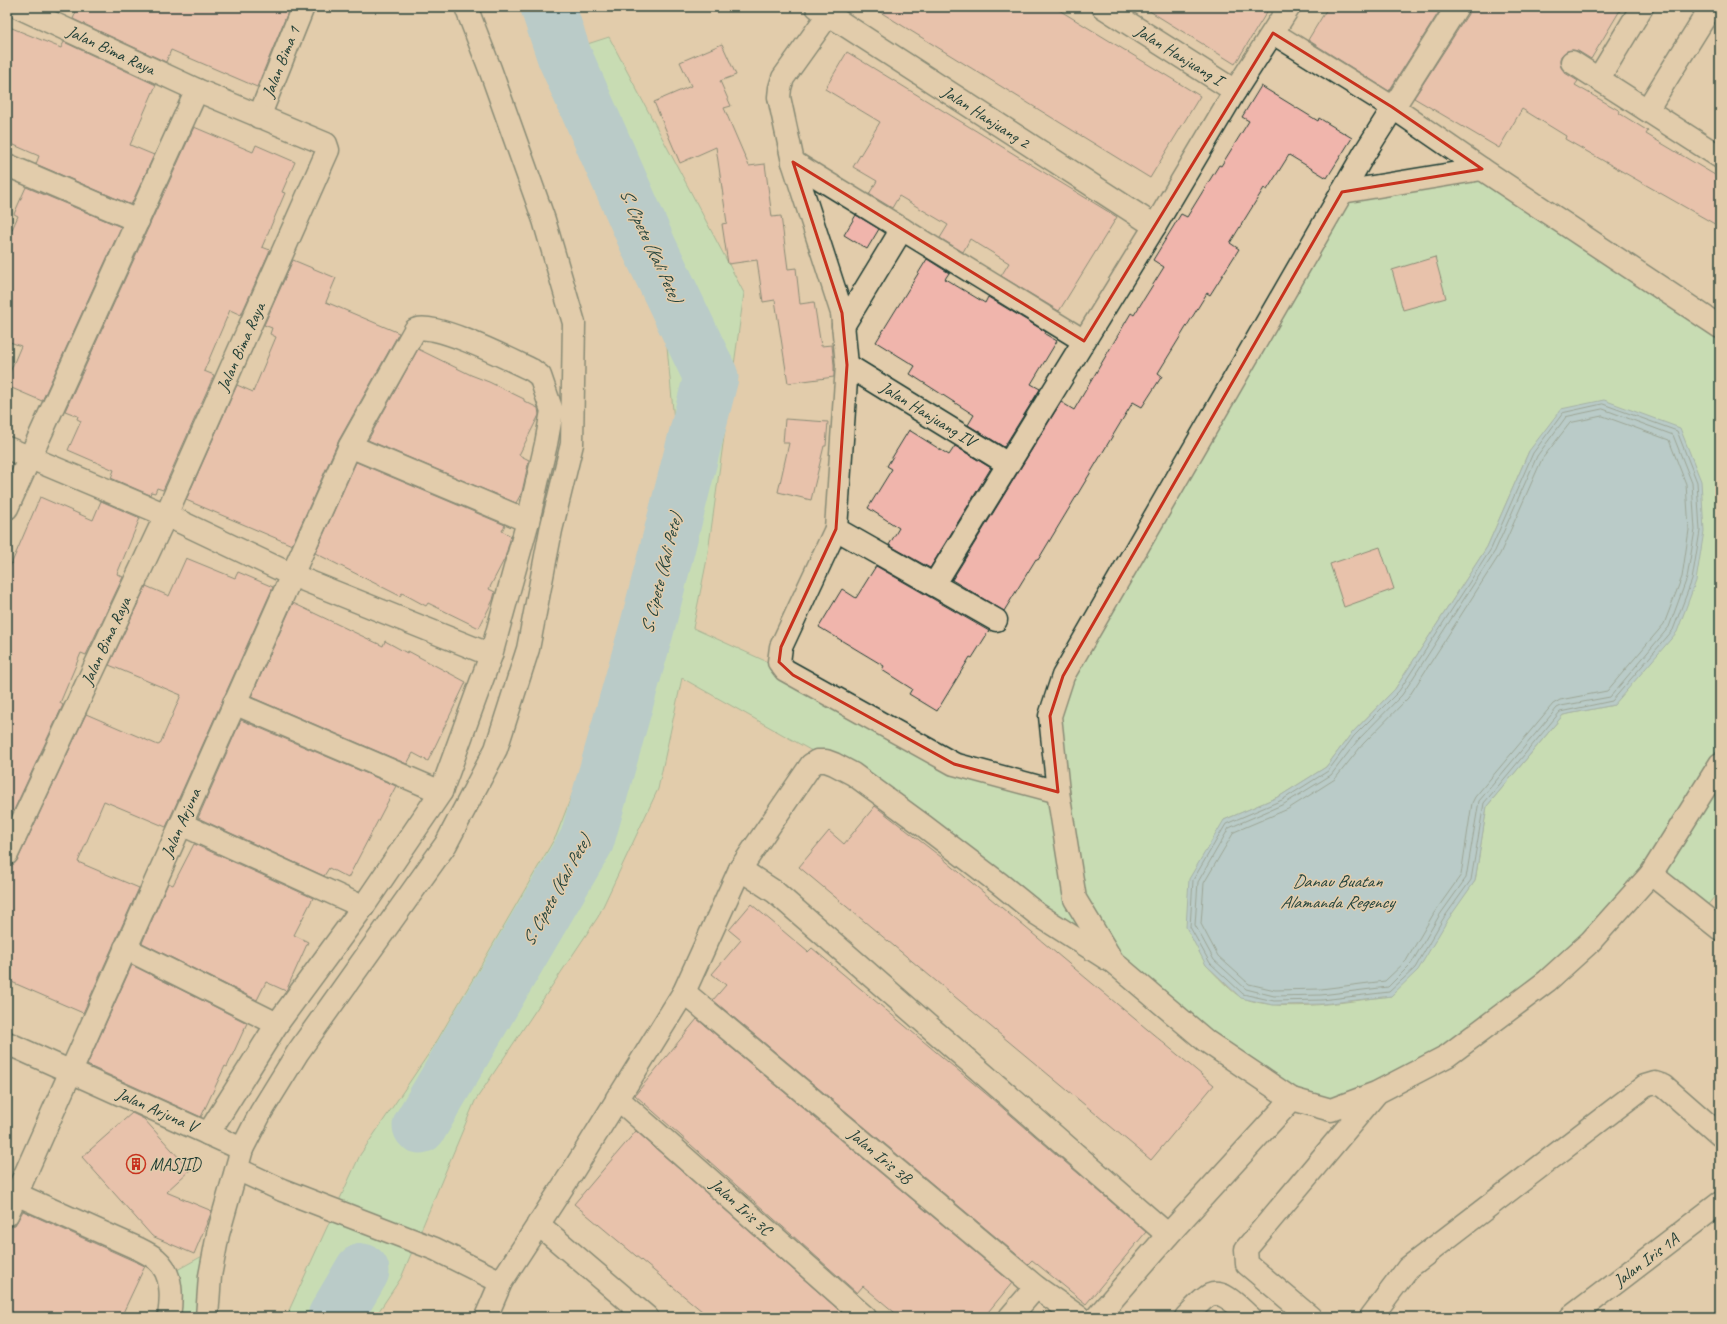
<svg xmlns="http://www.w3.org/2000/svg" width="1727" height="1324" viewBox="0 0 1727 1324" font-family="Caveat,sans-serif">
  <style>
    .green { fill: #a9f0bd; stroke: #649678; fill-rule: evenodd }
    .water { fill: #89cbea; stroke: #5f92a1 }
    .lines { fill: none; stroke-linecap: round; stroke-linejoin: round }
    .shore { stroke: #49767d; stroke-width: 1 }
    .river { stroke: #89cbea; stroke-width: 55 }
    .building { fill: #f0b5ac; stroke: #1f3d34 }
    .minor-casing { stroke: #1f3d34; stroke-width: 25 }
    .minor { stroke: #e2ccab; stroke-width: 22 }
    .marked { fill: none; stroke: #c8321e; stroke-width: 3; stroke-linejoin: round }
    .labels { text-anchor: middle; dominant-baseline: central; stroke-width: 3; stroke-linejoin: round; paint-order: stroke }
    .street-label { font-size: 17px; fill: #1f3d34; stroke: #e2ccab }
    .poi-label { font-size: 17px; fill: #1f3d34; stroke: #e2ccab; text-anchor: start }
    .water-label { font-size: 18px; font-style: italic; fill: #24443d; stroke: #e2ccab }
  </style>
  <rect width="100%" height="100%" fill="#e2ccab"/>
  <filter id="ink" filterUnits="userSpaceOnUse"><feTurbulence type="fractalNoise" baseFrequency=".025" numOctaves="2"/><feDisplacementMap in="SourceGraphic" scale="8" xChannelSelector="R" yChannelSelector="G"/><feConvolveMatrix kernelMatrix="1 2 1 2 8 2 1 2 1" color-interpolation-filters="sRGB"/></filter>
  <g filter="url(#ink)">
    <g class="green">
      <path d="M609,37l135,256 -37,266 -14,69 92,42 169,94 104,28 -8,-76 292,-524 140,-23 238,158v563l-20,24 -49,-40 -204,182 -116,54 -39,-11 -439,-325 -171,-96 -24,111 -60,128 -123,184 -74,177 -26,39h-89l74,-162 74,-109 122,-210 55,-142 44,-163 19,-110 -8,-85 -128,-276zM1529,451l85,254 -51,10 -76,91 -12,75 -84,115c-43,5 -106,18 -148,2 -9,-3 -29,-25 -37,-33l18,-145 56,-24 46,-29 25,-33 44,-45 92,-142z"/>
      <path d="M215,1249l-8,68h-37l-2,-42z"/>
    </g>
    <path class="water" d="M1604,400l76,28 21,53 3,50 -8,50 -19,51 -63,73 -51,10 -76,91 -12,75 -28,40 -29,49 -27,26 -69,8 -49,1 -32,-7 -35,-33 -20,-38 3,-48 35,-59 56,-24 46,-29 25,-33 44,-45 92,-142 42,-96 32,-42z"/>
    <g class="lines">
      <g class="shore">
        <path d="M1603,404l74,27 20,51 3,49 -8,49 -19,50 -61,71 -52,11 -76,91 -13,77 -28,39 -28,49 -26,24 -67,8 -48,1 -31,-7 -33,-31 -20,-36 3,-47 33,-56 56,-24 46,-29 26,-35 45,-45 92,-142 42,-96 30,-40z"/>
        <path d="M1603,409l70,26 19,48 3,47 -8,48 -18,49 -59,70 -49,9 -4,2 -78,93 -13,77 -27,38 -28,48 -23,23 -67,8 -47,1 -28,-7 -32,-29 -19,-35 3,-43 31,-54 55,-24 47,-29 27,-35 44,-45 93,-144 42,-95 29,-39z"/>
        <path d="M1603,416l66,24 17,44 3,46 -7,47 -18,47 -57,67 -47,9 -7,4 -78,93 -3,6 -11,72 -27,38 -28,48 -21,20 -64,8 -46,1 -26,-6 -31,-28 -17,-32 3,-41 30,-51 54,-23 47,-30 28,-35 45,-46 92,-144 42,-95 28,-36z"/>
      </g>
      <g class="river">
        <path d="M420,1126l167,-286 60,-212 64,-251 -62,-130 -85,-192 -16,-48"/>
        <path d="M335,1317l27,-46"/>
      </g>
    </g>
    <g class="building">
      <path d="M78,7h212l-33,80 -86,-37 -5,12 -93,-43z"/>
      <path d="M872,7h182l146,89 -50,82z"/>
      <path d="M1143,7h127l-35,57z"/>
      <path d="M1328,7h114l-53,84 -81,-51z"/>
      <path d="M1469,7h153l-31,52 -13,-8 -5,-1 -6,1 -6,5 -1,5 1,6 4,6 13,8 -3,4 45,26 -1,2 29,18 -2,3 74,44v49l-155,-88 1,-3 -44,-27 -23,39 -85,-50 54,-84z"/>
      <path d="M7,26l54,22 3,-6 92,43 -26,60 24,10 -23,50 -95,-41 3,-8 -32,-14z"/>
      <path d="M722,44l14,31 -16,6 11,25 -7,2 25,58 16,-2 7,53 9,-1 7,53 8,-1 4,36 14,-2 7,44 11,-1 2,20v12l-46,6 -13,-83 -12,2 -6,-42 -29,4 -6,-40 5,-1 -11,-76 -36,16 -26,-61 37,-16 -11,-24z"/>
      <path d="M847,52l270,165 -58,94 -58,-35 8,-13 -39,-24 -7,13 -23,-14 8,-13 -49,-29 -7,12 -23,-14 8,-13 -24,-14 27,-45 -55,-33z"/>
      <path d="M1261,86l57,35 1,-3 33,20 -25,40 -38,-23 -22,35 -3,-2 -34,55 9,6 -29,46 -3,-2 -49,80 4,3 -20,31 -9,-5 -95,158 -2,-1 -32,52 -52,-31 109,-178 13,8 57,-97 3,2 30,-48 -11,-7 28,-46 6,3 32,-52 2,1 28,-45 -7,-4z"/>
      <path d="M194,127l59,25 3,-7 39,17 -13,30 3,1 -23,54 8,3 -29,65 -11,-5 -26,61 10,4 -51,115 -6,-2 -2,5 -4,-1 -1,3 -39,-17 3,-8 -46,-20 13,-29 -4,-2 1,-3 -13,-5z"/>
      <path d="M26,187l95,40 -79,174 -35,-15v-7l14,-33 -14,-5v-100l11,-25 -4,-2z"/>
      <path d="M856,215l23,14 -12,20 -23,-14z"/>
      <path d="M1435,257l11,41 -43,12 -11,-40z"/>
      <path d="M927,259l22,14 -4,6 40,24 3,-6 58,35 -1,2 12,7 -26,43 9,5 -36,58 -36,-22 6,-10 -64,-41 5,-8 -39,-24z"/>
      <path d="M293,260l43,18 -10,24 73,31 -60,107 -47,105 -106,-45 51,-115 16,7 23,-55 -6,-3 2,-6 -8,-3z"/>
      <path d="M418,349l53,26 18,7 35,17v2l14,7 1,7 -20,40 10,5 -7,32 -6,11 -148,-63z"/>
      <path d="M785,419l43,3 -2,24h-2l-13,54 -33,-8 11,-49h-6z"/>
      <path d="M909,430l40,25 6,-9 36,22 -61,100 -41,-23 10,-17 -31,-20 24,-39 -5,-3z"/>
      <path d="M356,462l149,63 -3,6 9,5 -6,22 -16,31 6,3 -2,8 -14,28 -51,-25 -2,3 -24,-13 -2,3 -85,-43z"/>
      <path d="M40,497l53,23 8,-19 39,17 -23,56 6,3 -37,78 -5,-2 -21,50 3,2 -56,120v-251z"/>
      <path d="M1380,547l14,42 -50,18 -14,-43z"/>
      <path d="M186,558l49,20 3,-6 35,15 -107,240 -62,-26 -26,61 61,26 -56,125 -76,-33v-114l7,-2 4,-5 68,-145 72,31 2,-1 21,-49 -72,-30 37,-79 23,10z"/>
      <path d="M876,566l113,65 -17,27 -2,-1 -33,54 -28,-17 3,-5 -30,-19 2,-4 -65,-39 23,-38 14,9z"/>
      <path d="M293,603l90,43 2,-5 22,12 1,-2 58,31 -38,79 -15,-8 -6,11 -156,-67z"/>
      <path d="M241,720l155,66 -48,92 -19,-10 -5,8 -126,-58z"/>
      <path d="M875,806l66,51 273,228 -63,75 -352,-293 30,-36 15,13z"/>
      <path d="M194,844l119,54 -19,37 14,7 -22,49 -20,-9 -9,18 -115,-57 26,-60 5,2z"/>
      <path d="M751,904l57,48 4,-4 185,155 149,129 -60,72 -54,-44 -4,4 -315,-264 13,-15 -14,-11 29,-34 -12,-10z"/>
      <path d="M132,965l115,58 -20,44 -2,-1 -24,51 -114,-52z"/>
      <path d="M697,1019l315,264 -28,34h-84l-37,-31 -6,7 -222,-198z"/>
      <path d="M132,1113l12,6 46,51 -24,22 46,19 -18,43 -42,-18 -70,-79z"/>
      <path d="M636,1131l205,181 -4,5h-128l-135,-113z"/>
      <path d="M23,1211l122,55 -24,51h-114v-90l8,-2z"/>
    </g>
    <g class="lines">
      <defs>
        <g id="minor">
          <path d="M817,7l338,219"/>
          <path d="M1103,7l132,84"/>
          <path d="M1457,7l-93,147 -301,522 -13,40 8,76 17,107 38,63 93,79 86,58 39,11 45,-17 71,-37 100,-75 43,-39 61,-68 69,-110"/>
          <path d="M828,15l-45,63 -3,10 -1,9 14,65 49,151 5,52 -11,164 160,91"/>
          <path d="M1273,33l119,74 90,62 238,158"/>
          <path d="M1572,62l148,95"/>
          <path d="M1599,78l43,-71"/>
          <path d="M1647,110l64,-103"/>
          <path d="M259,117l44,-110"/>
          <path d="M793,162l291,179"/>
          <path d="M7,165l131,56"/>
          <path d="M1342,192l140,-23"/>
          <path d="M843,326l59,-97"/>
          <path d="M847,365l161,99"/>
          <path d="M350,446l178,75"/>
          <path d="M7,448l159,67 126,60 199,80"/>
          <path d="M7,508l190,-418"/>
          <path d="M836,529l-55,118 -2,15 6,8 169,94 104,28"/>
          <path d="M934,585l221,-359 80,-135 54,-84"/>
          <path d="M234,703l207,89"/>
          <path d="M181,824l182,83"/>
          <path d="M7,854l159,-339 162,-365 -2,-6 -129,-54 -179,-83"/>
          <path d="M740,869l35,23 393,343"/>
          <path d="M1651,874l69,55"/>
          <path d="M125,948l152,76"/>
          <path d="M684,992l352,295 43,30"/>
          <path d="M7,1043l235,106"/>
          <path d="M617,1098l248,219"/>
          <path d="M237,1169l45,21 153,59 66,33"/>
          <path d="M16,1194l123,55c6,3 12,6 17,10 17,14 16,38 13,58"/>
          <path d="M7,1215l285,-640 58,-129 65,-116c17,-10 98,31 117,40l8,6 12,35 -6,33 -18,77 -37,134 -50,137 -78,115 -86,117 -69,110"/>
          <path d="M538,1224l109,93"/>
          <path d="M207,1317l3,-41 8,-42 24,-85 19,-37 37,-60 148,-208 50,-95 32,-100 23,-119 21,-86 2,-121 -30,-103 -54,-151 -24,-62"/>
          <path d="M486,1317l15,-35 72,-111 111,-179 56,-123 71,-104 6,-4h9l8,3 19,10 71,52 76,58 37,30 72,46"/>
          <path d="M1010,1317l26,-30"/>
          <path d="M1097,1317l71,-82 124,-136"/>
          <path d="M1186,1317c6,-6 17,-19 24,-22 15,-6 30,14 40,22"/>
          <path d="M1310,1317l-63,-53 -1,-15 129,-154"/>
          <path d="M1371,1317l37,-49 237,-182 10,-3 9,3 56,49"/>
          <path d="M1571,1317l149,-114"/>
        </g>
      </defs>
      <use href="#minor" class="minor-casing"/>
      <use href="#minor" class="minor"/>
    </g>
  </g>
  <path d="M0 0H1727V1324H0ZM1273,33l119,74 90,62 -140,23 -279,484 -13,40 8,76 -104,-28 -161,-89 -14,-13 2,-15 55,-118 11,-164 -5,-52 -49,-151 291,179z" fill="#e2ccab" fill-opacity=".55" fill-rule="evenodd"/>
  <path class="marked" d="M1273,33l119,74 90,62 -140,23 -279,484 -13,40 8,76 -104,-28 -161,-89 -14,-13 2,-15 55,-118 11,-164 -5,-52 -49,-151 291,179z"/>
  <defs>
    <symbol id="building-ring" viewBox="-11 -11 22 22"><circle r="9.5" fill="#e2ccab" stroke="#c8321e" stroke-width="1.5"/><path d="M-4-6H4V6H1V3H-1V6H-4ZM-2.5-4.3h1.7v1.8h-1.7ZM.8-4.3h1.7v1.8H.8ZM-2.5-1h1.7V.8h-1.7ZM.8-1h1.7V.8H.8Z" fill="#c8321e"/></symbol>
  </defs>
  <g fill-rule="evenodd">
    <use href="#building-ring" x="125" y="1153" width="22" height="22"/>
  </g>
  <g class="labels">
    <g class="street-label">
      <text transform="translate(111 50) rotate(25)">Jalan Bima Raya</text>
      <text transform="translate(1179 55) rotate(32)">Jalan Hanjuang I</text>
      <text transform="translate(281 62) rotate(-68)">Jalan Bima 1</text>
      <text transform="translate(986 117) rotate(33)">Jalan Hanjuang 2</text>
      <text transform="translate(241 347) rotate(-66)">Jalan Bima Raya</text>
      <text transform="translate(928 414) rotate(32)">Jalan Hanjuang IV</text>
      <text transform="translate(106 641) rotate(-65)">Jalan Bima Raya</text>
      <text transform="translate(181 823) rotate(-66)">Jalan Arjuna</text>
      <text transform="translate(157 1110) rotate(24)">Jalan Arjuna V</text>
      <text transform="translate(880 1156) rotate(40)">Jalan Iris 3B</text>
      <text transform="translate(741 1207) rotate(42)">Jalan Iris 3C</text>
      <text transform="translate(1646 1260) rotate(-37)">Jalan Iris 1A</text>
    </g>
    <g class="poi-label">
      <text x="150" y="1164">MASJID</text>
    </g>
    <g class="water-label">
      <text transform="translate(651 245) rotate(65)">S. Cipete (Kali Pete)</text>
      <text transform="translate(661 574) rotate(-76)">S. Cipete (Kali Pete)</text>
      <text x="1337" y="881">Danau Buatan<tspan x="1337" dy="21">Alamanda Regency</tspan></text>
      <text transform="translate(556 891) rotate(-61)">S. Cipete (Kali Pete)</text>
    </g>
  </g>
  <rect width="1727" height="1324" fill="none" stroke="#e2ccab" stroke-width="24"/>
  <rect x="12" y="12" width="1703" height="1300" fill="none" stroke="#1f3d34" stroke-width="1.5" filter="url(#ink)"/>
</svg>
